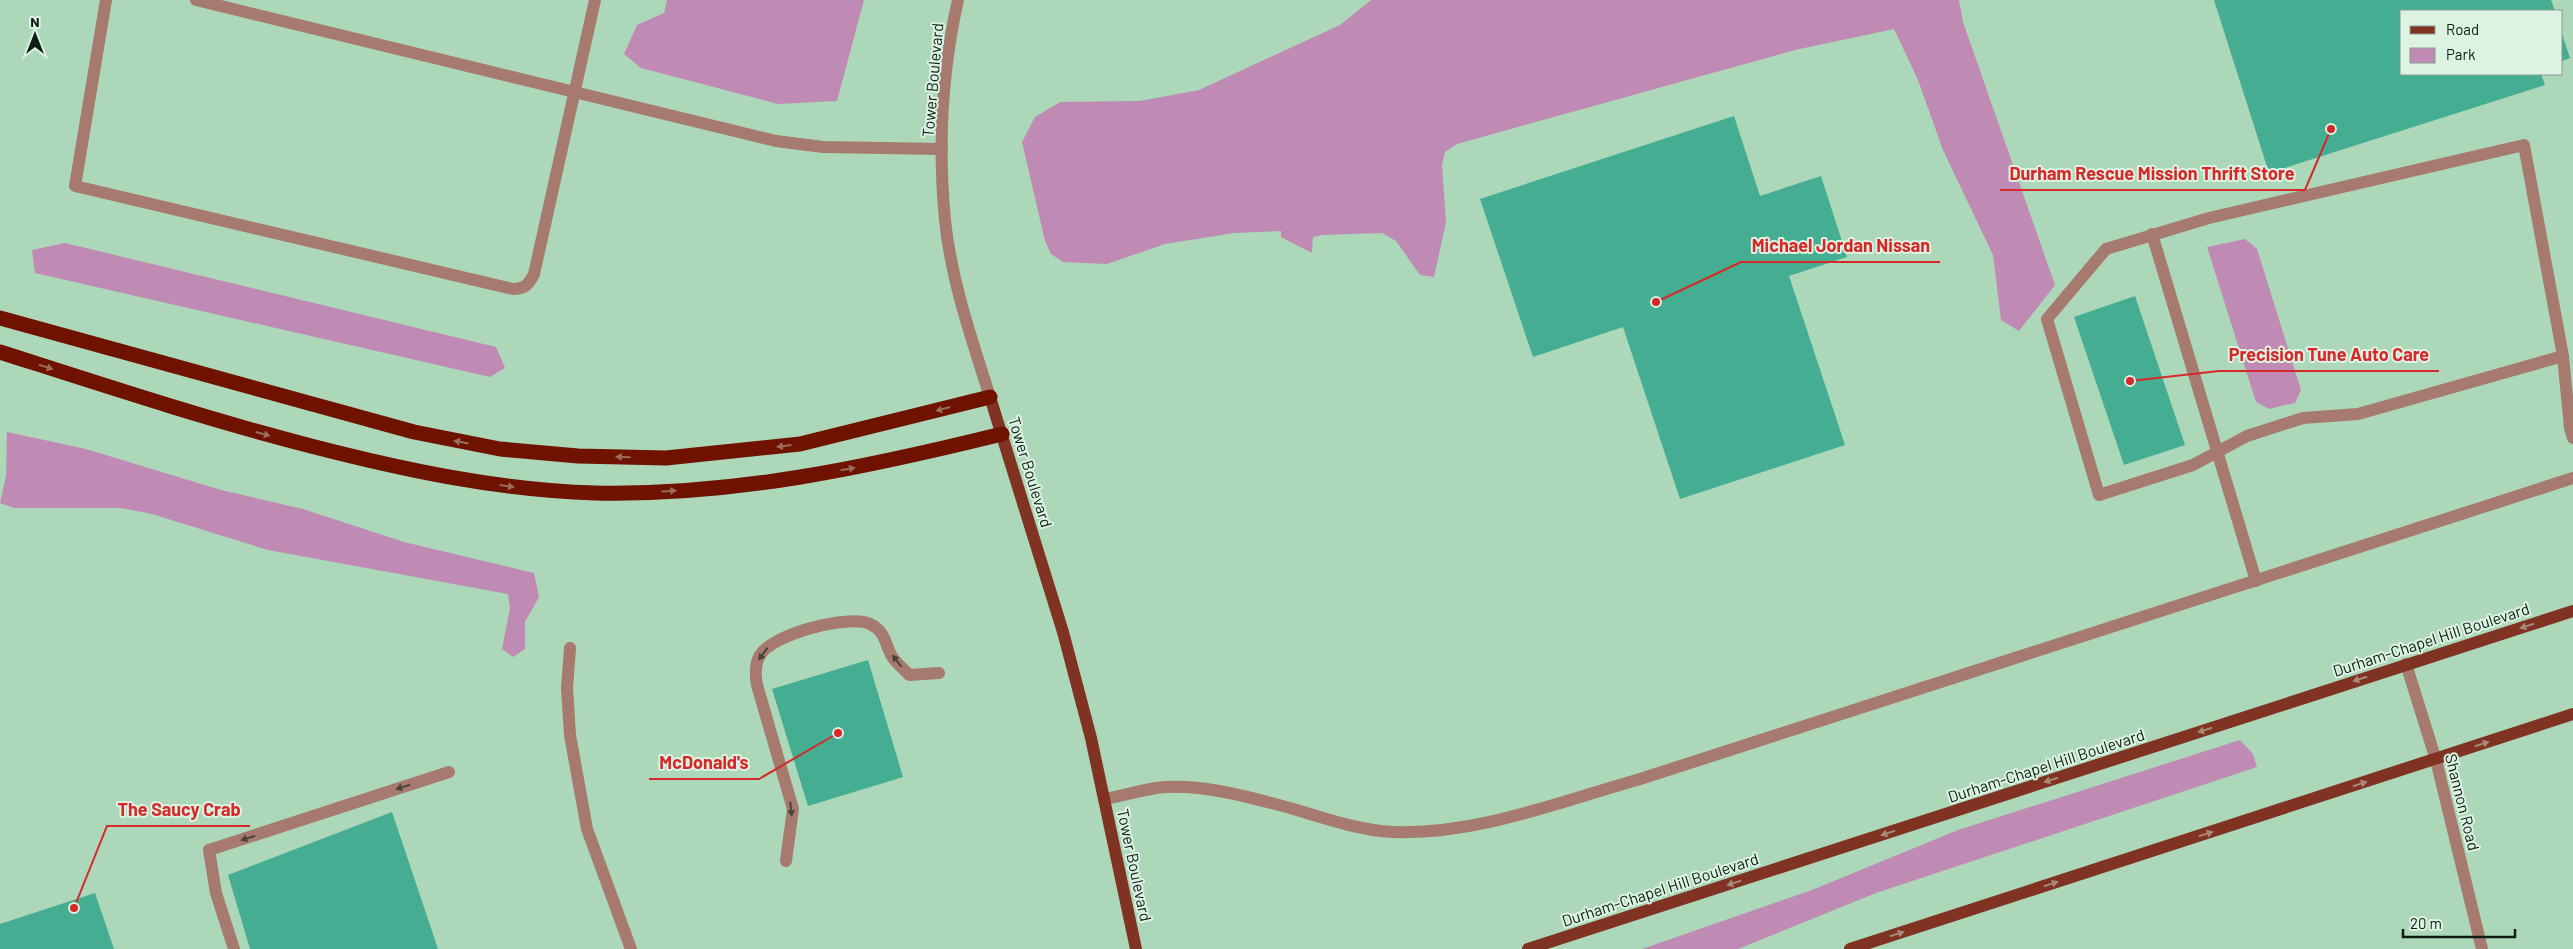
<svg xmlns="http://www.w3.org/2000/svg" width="2573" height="949" viewBox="0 0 2573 949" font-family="Barlow,sans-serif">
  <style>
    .green { fill: #bf8bb4 }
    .building { fill: #45ad92 }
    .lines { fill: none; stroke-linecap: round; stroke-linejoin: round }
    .service { stroke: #a77a6f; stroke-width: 12 }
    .minor { stroke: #a77a6f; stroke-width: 12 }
    .tertiary { stroke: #a77a6f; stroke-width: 12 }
    .primary { stroke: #803323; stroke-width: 12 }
    .motorway { stroke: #701200; stroke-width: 15 }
    .oneway { fill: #9b6c5a }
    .oneway2 { fill: #a98979 }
    .oneway3 { fill: #4b4338 }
    .labels { text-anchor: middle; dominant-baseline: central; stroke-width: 4; stroke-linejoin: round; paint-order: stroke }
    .street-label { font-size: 16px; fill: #0e1e13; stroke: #dcf2e2 }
    .leader { fill: none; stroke: #d62828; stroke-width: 2 }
    .callout-dot { fill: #d62828; stroke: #dcf2e2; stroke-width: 2 }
    .callout-label { font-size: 18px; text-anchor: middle; font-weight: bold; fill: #d62828; stroke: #dcf2e2; stroke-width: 4; stroke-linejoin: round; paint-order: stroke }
  </style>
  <rect width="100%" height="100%" fill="#acd7b8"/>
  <g class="green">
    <path d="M667,0h197l-27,101 -59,3 -137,-36 -17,-14 13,-29 27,-12z"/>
    <path d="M1371,0h588l4,22 92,263 -36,46 -18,-11 -8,-65 -50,-105 -25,-70 -24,-51 -99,21 -338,94 -12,8 -3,13 4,57 -12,55 -14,-2 -24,-34 -14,-8 -60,2 -9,2 -1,16 -31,-16v-6l-47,2 -69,11 -58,20 -44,-2 -12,-8 -6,-13 -23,-99 13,-25 25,-15 80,-1 59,-11 141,-65z"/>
    <path d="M2245,239l12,10 44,141 -6,13 -26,6 -13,-7 -49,-155z"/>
    <path d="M65,243l431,104 9,21 -15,9 -455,-104 -3,-23z"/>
    <path d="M7,432l79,17 135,41 82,19 101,33 130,31 5,24 -14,25v27l-12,8 -11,-8 8,-41 -2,-14 -240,-44 -116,-36 -31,-6h-107l-14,-5 6,-27z"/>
    <path d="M2240,740l13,14 4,13 -381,126 -138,56h-96l170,-59 146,-60z"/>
  </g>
  <g class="building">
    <path d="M2214,0h337l4,11h-153v63h139l4,11 -276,88z"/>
    <path d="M2562,34l8,24 -8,3z"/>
    <path d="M1734,116l26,80 61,-20 26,81 -58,19 56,169 -165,54 -57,-172 -90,30 -53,-158z"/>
    <path d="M2135,296l50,149 -61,20 -50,-148z"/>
    <path d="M868,660l35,117 -95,29 -36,-117z"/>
    <path d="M392,812l46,137h-188l-22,-74z"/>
    <path d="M95,893l19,56h-114v-25z"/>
  </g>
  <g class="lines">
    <g class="service">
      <path d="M106,0l-31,186 438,103c12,0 16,-5 21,-15l61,-274"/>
      <path d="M196,0l580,141 47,6 119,2"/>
      <path d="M2152,234l104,347"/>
      <path d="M2563,356l-205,58 -55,4 -56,18 -54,29 -94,30 -52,-176 59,-70 103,-31 315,-73 39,211 7,72 3,10"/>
      <path d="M786,861l7,-52 -36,-124c-2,-10 -2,-21 3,-30 13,-21 88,-41 110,-31 16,7 15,22 23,34 4,6 11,11 16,17l30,-2"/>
      <path d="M234,949l-18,-56 -7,-43 240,-78"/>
    </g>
    <g class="minor">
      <path d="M570,648l-3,40 3,47 17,94 44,120"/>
      <path d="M1104,799c17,-3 34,-8 52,-11 40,-5 85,7 123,17 38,10 75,25 114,27 83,3 165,-30 244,-52l936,-302"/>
    </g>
    <g class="tertiary">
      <path d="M958,0c-16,71 -20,147 -13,220 6,60 27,120 45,177"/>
      <path d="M2406,664l30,96 46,189"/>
    </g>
    <g class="primary">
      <path d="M990,397l73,235 28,106 45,211"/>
      <path d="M1528,949l1045,-338"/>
      <path d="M1850,949l723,-235"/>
    </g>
    <g class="motorway">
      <path d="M0,318l414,114 86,17 78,7 88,2 134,-14 190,-47"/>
      <path d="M0,352c103,33 206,67 311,94 93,24 187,44 284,47 139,3 273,-26 407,-59"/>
    </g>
  </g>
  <defs><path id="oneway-solid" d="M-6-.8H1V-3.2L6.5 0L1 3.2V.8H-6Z" transform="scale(1.25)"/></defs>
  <g class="oneway">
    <use href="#oneway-solid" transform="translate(46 367) rotate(18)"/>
    <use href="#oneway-solid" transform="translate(943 409) rotate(165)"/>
    <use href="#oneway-solid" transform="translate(263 434) rotate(15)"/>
    <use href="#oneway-solid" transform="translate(461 442) rotate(-169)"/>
    <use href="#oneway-solid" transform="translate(784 446) rotate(173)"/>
    <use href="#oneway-solid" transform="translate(623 457) rotate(-178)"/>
    <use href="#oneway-solid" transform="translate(848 469) rotate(-10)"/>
    <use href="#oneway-solid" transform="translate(507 486) rotate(8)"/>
    <use href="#oneway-solid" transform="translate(669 491) rotate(-3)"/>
  </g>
  <g class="oneway2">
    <use href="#oneway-solid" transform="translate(2527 626) rotate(162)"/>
    <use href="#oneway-solid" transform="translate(2360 679) rotate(162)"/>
    <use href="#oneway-solid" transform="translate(2205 730) rotate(162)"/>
    <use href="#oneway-solid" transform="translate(2482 744) rotate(-18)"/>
    <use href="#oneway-solid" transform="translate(2051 780) rotate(162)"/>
    <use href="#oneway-solid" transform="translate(2360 784) rotate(-18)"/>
    <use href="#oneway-solid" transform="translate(1888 833) rotate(162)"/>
    <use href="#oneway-solid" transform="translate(2206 834) rotate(-18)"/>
    <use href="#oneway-solid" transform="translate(1734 883) rotate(162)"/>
    <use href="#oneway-solid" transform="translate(2051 884) rotate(-18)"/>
    <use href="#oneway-solid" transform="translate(1897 934) rotate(-18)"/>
  </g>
  <g class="oneway3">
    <use href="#oneway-solid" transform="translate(763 654) rotate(126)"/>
    <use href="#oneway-solid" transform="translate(897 661) rotate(-128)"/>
    <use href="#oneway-solid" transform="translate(403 787) rotate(162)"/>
    <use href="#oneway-solid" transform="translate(791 809) rotate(84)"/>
    <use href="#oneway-solid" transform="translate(248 838) rotate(162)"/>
  </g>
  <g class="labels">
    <g class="street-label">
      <text transform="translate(932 80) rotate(-85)">Tower Boulevard</text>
      <text transform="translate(1031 472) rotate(73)">Tower Boulevard</text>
      <text transform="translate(2431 639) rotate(-18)">Durham-Chapel Hill Boulevard</text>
      <text transform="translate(2046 765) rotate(-18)">Durham-Chapel Hill Boulevard</text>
      <text transform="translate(2463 802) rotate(76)">Shannon Road</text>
      <text transform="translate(1135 865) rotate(78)">Tower Boulevard</text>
      <text transform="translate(1660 889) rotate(-18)">Durham-Chapel Hill Boulevard</text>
    </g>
  </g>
  <path class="leader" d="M2331 129L2305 190H2000M1656 302L1741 262H1940M2130 381L2219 371H2439M838 733L759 779H649M74 908L107 826H250"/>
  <g class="callout-dot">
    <circle cx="2331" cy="129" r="5"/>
    <circle cx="1656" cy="302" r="5"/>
    <circle cx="2130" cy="381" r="5"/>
    <circle cx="838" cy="733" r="5"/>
    <circle cx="74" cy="908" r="5"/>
  </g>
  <g class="callout-label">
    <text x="2152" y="180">Durham Rescue Mission Thrift Store</text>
    <text x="1841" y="252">Michael Jordan Nissan</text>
    <text x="2329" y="361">Precision Tune Auto Care</text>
    <text x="704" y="769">McDonald's</text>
    <text x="179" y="816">The Saucy Crab</text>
  </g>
  <rect x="2400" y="10" width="162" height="65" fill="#dcf2e2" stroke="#8a9d8f"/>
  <rect x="2410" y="26" width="25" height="8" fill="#803323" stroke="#8a9d8f"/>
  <text x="2446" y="35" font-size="15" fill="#0e1e13">Road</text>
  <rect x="2410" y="48" width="25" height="15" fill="#bf8bb4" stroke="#8a9d8f"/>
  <text x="2446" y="60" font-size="15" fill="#0e1e13">Park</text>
  <g transform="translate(35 35)" stroke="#dcf2e2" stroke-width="4" paint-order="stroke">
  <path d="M0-4L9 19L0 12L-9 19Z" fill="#0e1e13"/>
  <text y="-8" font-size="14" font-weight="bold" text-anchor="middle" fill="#0e1e13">N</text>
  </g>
  <path d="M2403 929v8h112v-8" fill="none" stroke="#0e1e13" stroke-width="2.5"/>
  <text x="2410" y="929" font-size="15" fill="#0e1e13" stroke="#dcf2e2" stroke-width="4" paint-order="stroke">20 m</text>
</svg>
